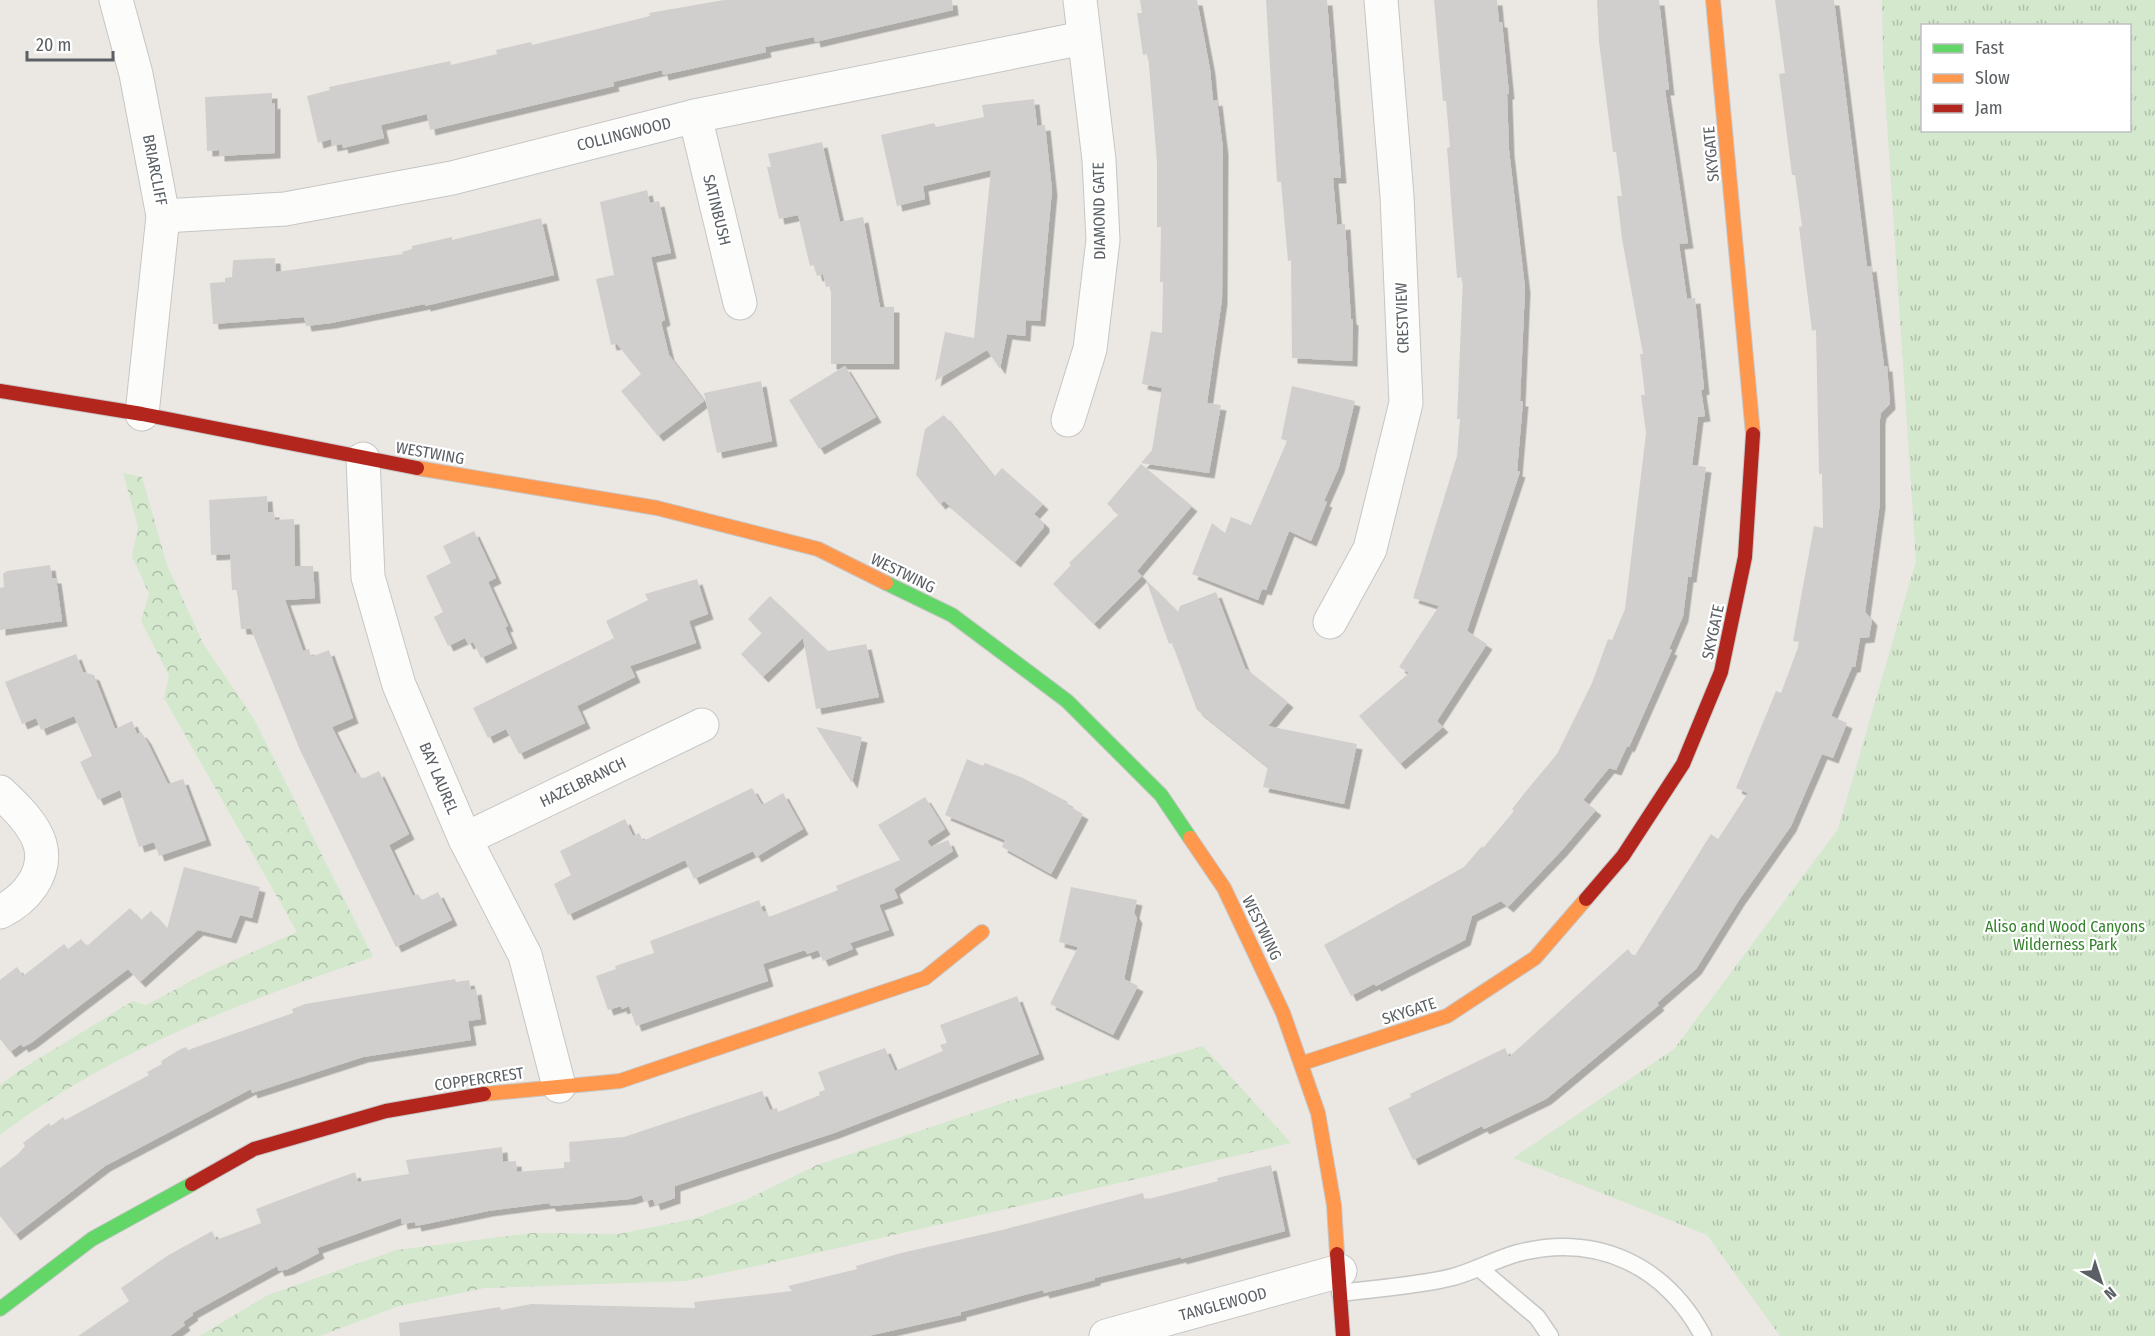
<svg xmlns="http://www.w3.org/2000/svg" width="2155" height="1336" viewBox="0 0 2155 1336" font-family="'Fira Sans Condensed',sans-serif">
  <style>
    .grass { fill: url(#grass-tufts); fill-rule: evenodd }
    .forest { fill: url(#forest-crowns) }
    .building { fill: #d1cfcd; filter: url(#shadow) }
    .lines { fill: none; stroke-linecap: round; stroke-linejoin: round }
    .lane-casing { stroke: #c6c6c5; stroke-width: 19 }
    .street-casing { stroke: #c6c6c5; stroke-width: 35 }
    .fast-casing { stroke: #c7c7c7; stroke-width: 16 }
    .slow-casing { stroke: #c7c7c7; stroke-width: 16 }
    .jam-casing { stroke: #c7c7c7; stroke-width: 16 }
    .lane { stroke: #fcfcfb; stroke-width: 16 }
    .street { stroke: #fcfcfb; stroke-width: 33 }
    .fast { stroke: #63d668; stroke-width: 14 }
    .slow { stroke: #ff974d; stroke-width: 14 }
    .jam { stroke: #b3261e; stroke-width: 14 }
    .labels { text-anchor: middle; dominant-baseline: central; stroke-width: 4.5; stroke-linejoin: round; paint-order: stroke }
    .street-label { font-size: 16px; fill: #5a6064; stroke: #fff }
    .park-label { font-size: 16px; fill: #34822c; stroke: #fff }
  </style>
  <defs>
    <pattern id="grass-tufts" width="24" height="20" patternUnits="userSpaceOnUse" patternTransform="scale(1.5)"><rect width="24" height="20" fill="#d4e8cd"/><path d="M3 7l-1-3M5 7V3M7 7l1-3M15 17l-1-3M17 17v-4M19 17l1-3" fill="none" stroke="#afbfaa"/></pattern>
    <pattern id="forest-crowns" width="20" height="18" patternUnits="userSpaceOnUse" patternTransform="scale(1.5)"><rect width="20" height="18" fill="#d4e8cd"/><path d="M2 6a3 3 0 1 1 6 0M12 15a3 3 0 1 1 6 0" fill="none" stroke="#afbfaa"/></pattern>
    <filter id="shadow"><feDropShadow dx="5.5" dy="5.5" stdDeviation="0" flood-color="#0004"/></filter>
  </defs>
  <rect width="100%" height="100%" fill="#ebe8e4"/>
  <path class="grass" d="M1882,0h273v1336h-375l-73,-101 -194,-77 161,-109 164,-220 78,-268 -33,-498zM1922,26h208v104h-208z"/>
  <g class="forest">
    <path d="M123,473l19,4 25,88 37,80 50,74 119,238c-135,47 -258,91 -373,178v-50l20,-15 113,-69 13,4 64,-34 87,-39 -133,-234 5,-22 -28,-55 8,-27 -17,-38 6,-29z"/>
    <path d="M1203,1046l88,97 -466,108 -139,30 -201,7 -86,18 -79,30h-121l69,-41 128,-45 137,-17 86,1 74,-15 57,-21 67,-33 189,-63z"/>
  </g>
  <g class="building">
    <path d="M724,0h228l1,10 -138,32 -1,-5 -49,10 1,5 -103,23 -1,-5 -49,12 1,4 -184,44 -3,-16 -46,11 3,13 -41,10 -1,-4 -10,2 -1,-7 -13,4 -11,-47 23,-6 -1,-3 121,-26 1,4 46,-11 -1,-4 35,-8 1,3 118,-29 -1,-3z"/>
    <path d="M1140,0h57l13,69 3,32 4,-1 6,49 -1,150 -15,104 14,2 -12,68 -68,-10 11,-13 10,-62 -20,-4 9,-53 11,2 1,-51h-3l1,-55h-4v-64l-9,-109 -5,1 -6,-42h5z"/>
    <path d="M1266,0h61l14,178h-8l4,47 8,-1 6,95 2,1 -1,41 -60,-3 -1,-98 -3,1 -7,-79h-4z"/>
    <path d="M1434,0h63l2,22h3l7,72h-2l2,56 16,138 -5,113h3l-6,70 3,1 -53,159 20,13 -50,77 6,6 -43,37 -41,-48 50,-43 -10,-6 40,-61 -26,-8 44,-142 3,-37h-3l6,-142 -6,1 -10,-130 3,-1 -4,-46h-3z"/>
    <path d="M1597,0h62l10,90h-4l23,153 -9,1 8,55 8,-1 9,91 -3,1 4,26 -7,1 -6,48 14,2 -15,110h-3l-5,39 -14,33 3,1 -43,97 -2,-1 -11,24 -7,-2 -26,32 13,10 -34,40 -54,57 -7,-6 -29,15 -7,24 -89,46 -2,-2 -23,12 -27,-51 140,-78 18,-21 1,2 31,-37 -2,-2 15,-19 30,-36 35,-71 16,-44 4,1 13,-31 21,-176 -5,-38h4l-5,-41h3l-21,-115 -5,-43h5l-6,-44h-3l-14,-110z"/>
    <path d="M1775,0h59l33,267 4,-1 13,100h3l3,38 -9,9 -1,6v84l-15,109 7,8 -3,17 -9,1 -5,29h-3l-21,49 16,7 -14,35 -11,-4 -31,72 -52,74 -43,69 -39,34 2,2 -113,94 -62,30 -2,-3 -69,34 -25,-52 23,-11 -1,-3 95,-46 4,9 119,-108 6,8 77,-123 7,5 30,-46 -12,-5 40,-97 5,2 19,-51 -7,-1 21,-115 9,2 -1,-54h-3l-3,-144 -4,1 -13,-104 3,-1 -7,-51h-3l-13,-101 6,-1z"/>
    <path d="M272,93v11l3,-1v50l-56,3v-6l-12,1 -2,-54z"/>
    <path d="M1034,99l3,27 8,-1 7,65 -12,131 -14,-1 -1,16 -18,-2 -7,35 -13,-19 -52,31 10,-49 29,6 17,-168 -68,16 2,13 -28,7 -16,-71 53,-12 2,4 48,-10 -2,-12z"/>
    <path d="M822,142l18,80 23,-5 17,90h14v57h-63v-78l-5,1 -3,-13 -6,2 -3,-11 -4,1 -12,-51 -19,4 -12,-52h4l-3,-13z"/>
    <path d="M647,190l3,13 9,-2 12,52 -20,4 14,63 -4,2 8,33 35,46 -46,35 -37,-45 20,-17 -24,-30 -6,1 -15,-66 18,-4 -14,-73z"/>
    <path d="M541,218l13,57 -129,31v-2l-94,19 -25,3 -2,-9 -91,7 -3,-41 15,-1v-4l7,-1 1,-17 42,-2 1,14 127,-18 -1,-2 10,-3v-3l40,-9v3z"/>
    <path d="M845,366l31,51 -57,32 -30,-49z"/>
    <path d="M761,381l11,60 -55,12 -13,-60z"/>
    <path d="M1292,386l63,15 -16,66 -15,34 3,1 -16,39 -22,-10 -23,59 -4,-1 -4,11 -66,-26 20,-51 13,10 6,-16 20,8 36,-84 -6,-2z"/>
    <path d="M944,415l50,62 8,-9 41,36 -9,10 10,9v4l-29,35 -71,-61 -4,3 -24,-29 9,-46z"/>
    <path d="M1141,464l51,42 -55,65 5,5 -48,48 -41,-40 18,-19 -2,-2 50,-49 -12,-10z"/>
    <path d="M267,496l1,16h6l1,8 19,-1 1,47h18l2,32 -30,2 18,51 6,-2 2,8 18,-7 24,68 -21,9 23,47 3,-2 4,7 17,-8 30,63 -20,11 24,51 5,-2 4,6 16,-8 14,28 -56,27 -96,-197 -49,-121h-10l-4,-39h-5l-2,-36 -19,1 -2,-55z"/>
    <path d="M474,531l22,47 -8,4 20,44 -3,1 7,16 -31,15 -8,-16 -5,2 -3,-6 -17,8 -14,-29 9,-5 -17,-36 25,-13 -8,-17z"/>
    <path d="M50,565l2,13h4l6,43 -62,9v-42l4,-1 -1,-13 4,-3z"/>
    <path d="M697,579l11,35 -19,7 7,22 -66,23 5,11 -58,29 8,17 -66,31 -13,-25 -18,9 -15,-30 141,-70 -8,-17 42,-21 -3,-6z"/>
    <path d="M1146,580l32,32 2,-6 36,-14 29,76 43,34 -20,24 89,18 -13,60 -81,-17 5,-20 -71,-57 -25,-67 -3,1z"/>
    <path d="M770,596l58,55 38,-7 13,53 -63,12 -13,-71 -40,39 -22,-23 21,-21 -14,-14z"/>
    <path d="M76,654l7,18 11,3 21,54 17,-8 5,13 4,-2 5,7 22,45 15,-5 23,61 -47,16 -5,-14 -15,5 -19,-57 -22,10 -18,-38 12,-6 -18,-40 -33,14 -5,-12 -14,6 -17,-42z"/>
    <path d="M816,727l46,10 -10,46z"/>
    <path d="M967,759l16,7 2,-3 38,15 45,24 -1,3 16,9 -32,60 -49,-27 3,-7 -60,-25z"/>
    <path d="M752,788l10,17 21,-12 20,36 -47,28 -3,-6 -59,28 -9,-19 -117,55 -14,-31 17,-9 -11,-24 65,-32 8,17 6,-3 4,8z"/>
    <path d="M925,797l20,32 -18,12 4,6 17,-7 5,11 -59,38 4,9 -19,7 10,25 -39,13 3,6 -30,12 -5,-11 -11,4 -2,-4 -42,14 5,17 -132,45 -7,-20 -7,3 -1,-3 -13,4 -12,-34 20,-7 -1,-3 39,-13 -4,-12 109,-41 4,12 3,-1 3,6 69,-27 -2,-4 64,-26 -22,-35z"/>
    <path d="M184,867l76,20 -8,31 -12,-3 -9,23 -33,-8 -58,52 -12,-13 -97,74 -8,4 -2,-3 -11,8 -10,-13v-59l17,-13 6,9 41,-32 4,5 13,-10 6,7 43,-38 11,12 10,-9 16,18z"/>
    <path d="M1071,887l66,13 -3,13 3,5 -13,61 14,7 -25,49 -63,-31 28,-57 -19,-5z"/>
    <path d="M455,979l1,3 13,-2 2,10 5,-1 5,30 -13,2 3,19 -108,17 -111,36 -1,-4 -146,77 -90,69 -15,-19v-48l18,-14 7,-8 -2,-3 26,-20 2,3 12,-9 2,3 84,-45 -2,-3 15,-8 -1,-3 18,-11 7,-3 2,3 105,-37 -1,-4 13,-5z"/>
    <path d="M1017,996l22,58 -205,79 -159,53v12l-20,7 -2,-6 -9,3 -2,-7 -12,4 -79,7 -2,-3 -61,8 -72,15 -1,-4 -13,2 -1,-6 -84,30 2,5 -31,16 -9,2 -2,-5 -85,47 1,2 -10,7 2,3 -15,11h-92l51,-35 -8,-13 46,-32 45,-25 4,9 45,-17 -5,-14 58,-22 41,-15 3,10 51,-8 -3,-14 96,-13 1,15 13,-1 1,11 47,-4v-6h6l-1,-20 55,-5 138,-46 8,19 7,-2 1,4 42,-17 -1,-3 6,-2 -7,-18 67,-24 10,23 48,-20 -3,-6 7,-2 -7,-18z"/>
    <path d="M1271,1165l14,66 -104,28v-2l-86,21v2l-51,13 -1,-3 -82,22v3l-93,21h-468l-1,-13 101,-16 1,3 30,-6 164,4 -1,-6 98,-11 -4,-5 69,-17 -1,-3 45,-13 101,-23 141,-37 2,7 73,-19 -1,-3z"/>
  </g>
  <g class="lines">
    <defs>
      <g id="lane">
        <path d="M1479,1268l58,49 13,19"/>
        <path d="M1340,1293c37,-5 77,-7 113,-16 22,-6 43,-18 65,-24 79,-20 147,12 185,83"/>
      </g>
      <g id="street">
        <path d="M116,0l20,74 27,142 -21,198"/>
        <path d="M695,116l45,187"/>
        <path d="M163,216l122,-7 167,-31 243,-62 388,-78"/>
        <path d="M1068,420l22,-71 13,-109 -4,-80 -19,-160"/>
        <path d="M363,459l5,118 31,108 66,154 60,116 34,131"/>
        <path d="M1330,622l40,-73 36,-146 -9,-207 -16,-196"/>
        <path d="M0,792c15,14 34,32 40,52 8,30 -15,56 -40,68"/>
        <path d="M465,839l237,-114"/>
        <path d="M1106,1336l234,-65"/>
      </g>
      <g id="fast">
        <path d="M886,583l66,32 115,86 94,94 29,43"/>
        <path d="M0,1309l92,-70 100,-55"/>
      </g>
      <g id="slow">
        <path d="M1713,0l40,434"/>
        <path d="M417,468l240,40 161,41 68,34"/>
        <path d="M1190,838l34,50 59,125 35,100 16,92 3,49"/>
        <path d="M1303,1063l144,-47 88,-58 51,-59"/>
        <path d="M484,1094l136,-13 305,-103 57,-46"/>
      </g>
      <g id="jam">
        <path d="M0,391l142,23 275,54"/>
        <path d="M1586,899l37,-43 60,-92 38,-92 24,-115 8,-123"/>
        <path d="M192,1184l62,-35 132,-38 98,-17"/>
        <path d="M1337,1254l6,82"/>
      </g>
    </defs>
    <use href="#lane" class="lane-casing"/>
    <use href="#street" class="street-casing"/>
    <use href="#fast" class="fast-casing"/>
    <use href="#slow" class="slow-casing"/>
    <use href="#jam" class="jam-casing"/>
    <use href="#lane" class="lane"/>
    <use href="#street" class="street"/>
    <use href="#fast" class="fast"/>
    <use href="#slow" class="slow"/>
    <use href="#jam" class="jam"/>
  </g>
  <g class="labels">
    <g class="street-label">
      <text transform="translate(624 134) rotate(-14)">COLLINGWOOD</text>
      <text transform="translate(1711 154) rotate(-95)">SKYGATE</text>
      <text transform="translate(155 170) rotate(79)">BRIARCLIFF</text>
      <text transform="translate(717 210) rotate(76)">SATINBUSH</text>
      <text transform="translate(1099 211) rotate(-91)">DIAMOND GATE</text>
      <text transform="translate(1402 318) rotate(-92)">CRESTVIEW</text>
      <text transform="translate(430 453) rotate(10)">WESTWING</text>
      <text transform="translate(903 573) rotate(26)">WESTWING</text>
      <text transform="translate(1713 632) rotate(-78)">SKYGATE</text>
      <text transform="translate(439 778) rotate(67)">BAY LAUREL</text>
      <text transform="translate(583 782) rotate(-26)">HAZELBRANCH</text>
      <text transform="translate(1262 928) rotate(64)">WESTWING</text>
      <text transform="translate(1409 1011) rotate(-18)">SKYGATE</text>
      <text transform="translate(479 1079) rotate(-8)">COPPERCREST</text>
      <text transform="translate(1223 1304) rotate(-15)">TANGLEWOOD</text>
    </g>
    <g class="park-label">
      <text x="2065" y="926">Aliso and Wood Canyons<tspan x="2065" dy="18">Wilderness Park</tspan></text>
    </g>
  </g>
  <rect x="1921" y="24" width="210" height="108" fill="#ffffff" stroke="#bdbfc1" stroke-width="1.5"/>
  <rect x="1933" y="44" width="30" height="9" fill="#63d668" stroke="#bdbfc1" stroke-width="1.5"/>
  <text x="1975" y="54" font-size="18" fill="#5a6064">Fast</text>
  <rect x="1933" y="74" width="30" height="9" fill="#ff974d" stroke="#bdbfc1" stroke-width="1.5"/>
  <text x="1975" y="84" font-size="18" fill="#5a6064">Slow</text>
  <rect x="1933" y="104" width="30" height="9" fill="#b3261e" stroke="#bdbfc1" stroke-width="1.5"/>
  <text x="1975" y="114" font-size="18" fill="#5a6064">Jam</text>
  <g transform="translate(2101 1282) rotate(141)" stroke="#ffffff" stroke-width="4.5" paint-order="stroke">
  <path d="M0-4.5L10 22L0 15L-10 22Z" fill="#5a6064"/>
  <text y="-9" font-size="16" font-weight="bold" text-anchor="middle" fill="#5a6064">N</text>
  </g>
  <path d="M27 51v9h86v-9" fill="none" stroke="#5a6064" stroke-width="3"/>
  <text x="36" y="51" font-size="18" fill="#5a6064" stroke="#ffffff" stroke-width="4.5" paint-order="stroke">20 m</text>
</svg>
